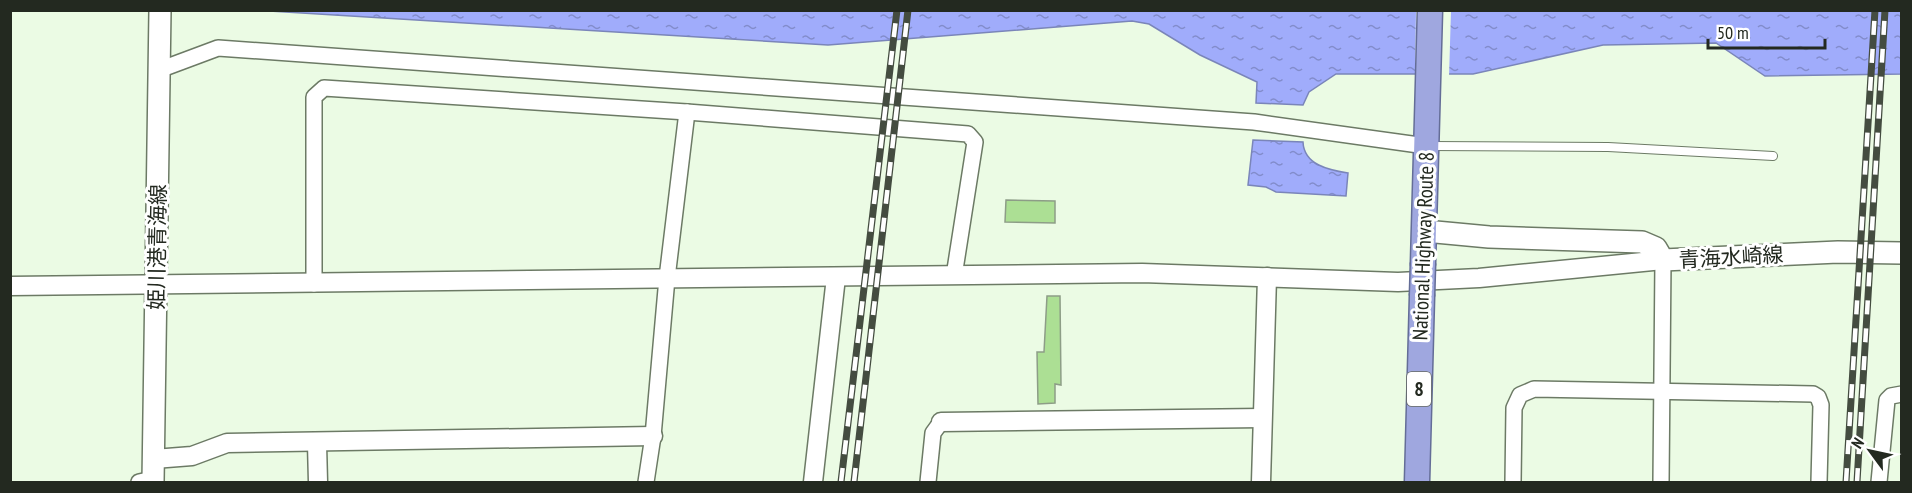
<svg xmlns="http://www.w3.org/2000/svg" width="1912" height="493" viewBox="0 0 1912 493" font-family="'PT Sans Narrow','Noto Sans JP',sans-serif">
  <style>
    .water { fill: url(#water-ripples); stroke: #7a85b9; stroke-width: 1.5 }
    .pier { fill: #ebfbe4 }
    .building { fill: #acdf94; stroke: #8d9d87; stroke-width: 1.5 }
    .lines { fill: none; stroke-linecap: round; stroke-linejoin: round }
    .service-casing { stroke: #6c7a65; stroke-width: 10 }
    .minor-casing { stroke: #6c7a65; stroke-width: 18 }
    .tertiary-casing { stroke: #6c7a65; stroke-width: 21 }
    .secondary-casing { stroke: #6c7a65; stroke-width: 24 }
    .trunk-casing { stroke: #646d97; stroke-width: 27 }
    .service { stroke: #fff; stroke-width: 8 }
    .minor { stroke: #fff; stroke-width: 15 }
    .tertiary { stroke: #fff; stroke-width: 18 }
    .secondary { stroke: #fff; stroke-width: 21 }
    .trunk { stroke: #9fa7df; stroke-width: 24 }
    .rail-casing { stroke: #444c40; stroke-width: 7 }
    .rail { stroke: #fff; stroke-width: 4.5; stroke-dasharray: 14; stroke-linecap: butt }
    .trunk-bridge-casing { stroke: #646d97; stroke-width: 27; stroke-linecap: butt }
    .trunk-bridge { stroke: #9fa7df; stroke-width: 24 }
    .labels { text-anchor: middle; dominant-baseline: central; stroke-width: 6; stroke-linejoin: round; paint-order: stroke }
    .shield { fill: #fff; stroke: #656963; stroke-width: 1.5 }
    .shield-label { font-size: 20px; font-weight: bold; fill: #232920 }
    .street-label { font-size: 21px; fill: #232920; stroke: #fff }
  </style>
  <defs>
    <pattern id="water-ripples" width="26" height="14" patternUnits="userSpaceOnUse" patternTransform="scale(1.5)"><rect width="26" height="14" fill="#a0acfb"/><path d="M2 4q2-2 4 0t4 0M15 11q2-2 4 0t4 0" fill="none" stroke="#828ccb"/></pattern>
  </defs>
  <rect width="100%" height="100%" fill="#ebfbe4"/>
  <g class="water">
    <path d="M1901,10l1,64 -137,2 -49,-33 -113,2 -130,29h-137l-27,18 -6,13 -47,-2 1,-21 -57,-27 -51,-31 -17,-3 -304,24 -559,-34z"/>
    <path d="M1253,140l50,2c1,23 26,28 45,31l-2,23 -70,-4 -10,-5 -18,-2z"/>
  </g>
  <path class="pier" d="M1416,11h35l-2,66h-34z"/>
  <g class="building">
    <path d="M1006,200l49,1v22l-50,-1z"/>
    <path d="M1047,296h13l1,89 -6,-1v19l-17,1 -1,-52h7z"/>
  </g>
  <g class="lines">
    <defs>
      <path id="service" d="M1428,146l180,1 165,9"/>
      <g id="minor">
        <path d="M159,70l59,-22 1036,74 172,24"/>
        <path d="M314,284v-187l10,-9 363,24 281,22 7,8 -21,134"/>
        <path d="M139,482l14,-3"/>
        <path d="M646,482l7,-46 14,-158 20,-166"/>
        <path d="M928,482l5,-49 8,-11"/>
        <path d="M1513,482l1,-74 6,-13 14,-6 279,5 5,3 3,8 -2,77"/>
        <path d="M1661,482l2,-222"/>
        <path d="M1879,482l8,-82 4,-4 11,-2"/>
      </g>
      <g id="tertiary">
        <path d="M10,286l1132,-13 256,9 81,-4 184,-18"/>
        <path d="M941,422l321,-4"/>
        <path d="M317,444l1,38"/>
        <path d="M154,459l38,-3 35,-13 426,-7"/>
        <path d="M813,482l23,-205"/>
        <path d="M1261,482l6,-205"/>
      </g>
      <g id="secondary">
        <path d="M1425,231l64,6 153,5 14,6 7,12 175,-8 64,1"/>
        <path d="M153,482l7,-472"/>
      </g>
      <g id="trunk">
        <path d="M1423,263l7,-253"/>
        <path d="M1417,482l5,-186"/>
      </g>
    </defs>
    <use href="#service" class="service-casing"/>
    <use href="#minor" class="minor-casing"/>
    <use href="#tertiary" class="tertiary-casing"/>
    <use href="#secondary" class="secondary-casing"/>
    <use href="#trunk" class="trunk-casing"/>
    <use href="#service" class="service"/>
    <use href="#minor" class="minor"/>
    <use href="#tertiary" class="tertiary"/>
    <use href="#secondary" class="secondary"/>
    <use href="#trunk" class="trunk"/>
    <defs>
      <g id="rail">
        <path d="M841,482l56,-472"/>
        <path d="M854,482l54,-472"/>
        <path d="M1846,482l29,-472"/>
        <path d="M1857,482l28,-472"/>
      </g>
    </defs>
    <use href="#rail" class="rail-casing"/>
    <use href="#rail" class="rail"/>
    <defs>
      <path id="trunk-bridge" d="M1422,296l1,-33"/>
    </defs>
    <use href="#trunk-bridge" class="trunk-bridge-casing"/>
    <use href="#trunk-bridge" class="trunk-bridge"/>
  </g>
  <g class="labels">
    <rect class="shield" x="1407" y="372" width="24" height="34" rx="4.5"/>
    <g class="shield-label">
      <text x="1419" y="389">8</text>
    </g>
    <g class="street-label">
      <text transform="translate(1423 246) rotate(-88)">National Highway Route 8</text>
      <text transform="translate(157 247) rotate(-89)">姫川港青海線</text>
      <text transform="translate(1731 257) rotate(-3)">青海水崎線</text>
    </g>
  </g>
  <rect width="1912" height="493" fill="none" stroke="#232920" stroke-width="24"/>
  <g transform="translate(1870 451) rotate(303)" stroke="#ffffff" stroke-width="4.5" paint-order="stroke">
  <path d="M0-4.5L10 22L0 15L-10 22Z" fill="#232920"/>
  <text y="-9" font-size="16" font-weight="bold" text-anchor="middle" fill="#232920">N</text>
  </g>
  <path d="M1708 39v9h117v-9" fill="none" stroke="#232920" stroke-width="3"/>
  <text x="1717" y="39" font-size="18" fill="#232920" stroke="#ffffff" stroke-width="4.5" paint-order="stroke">50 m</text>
</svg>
